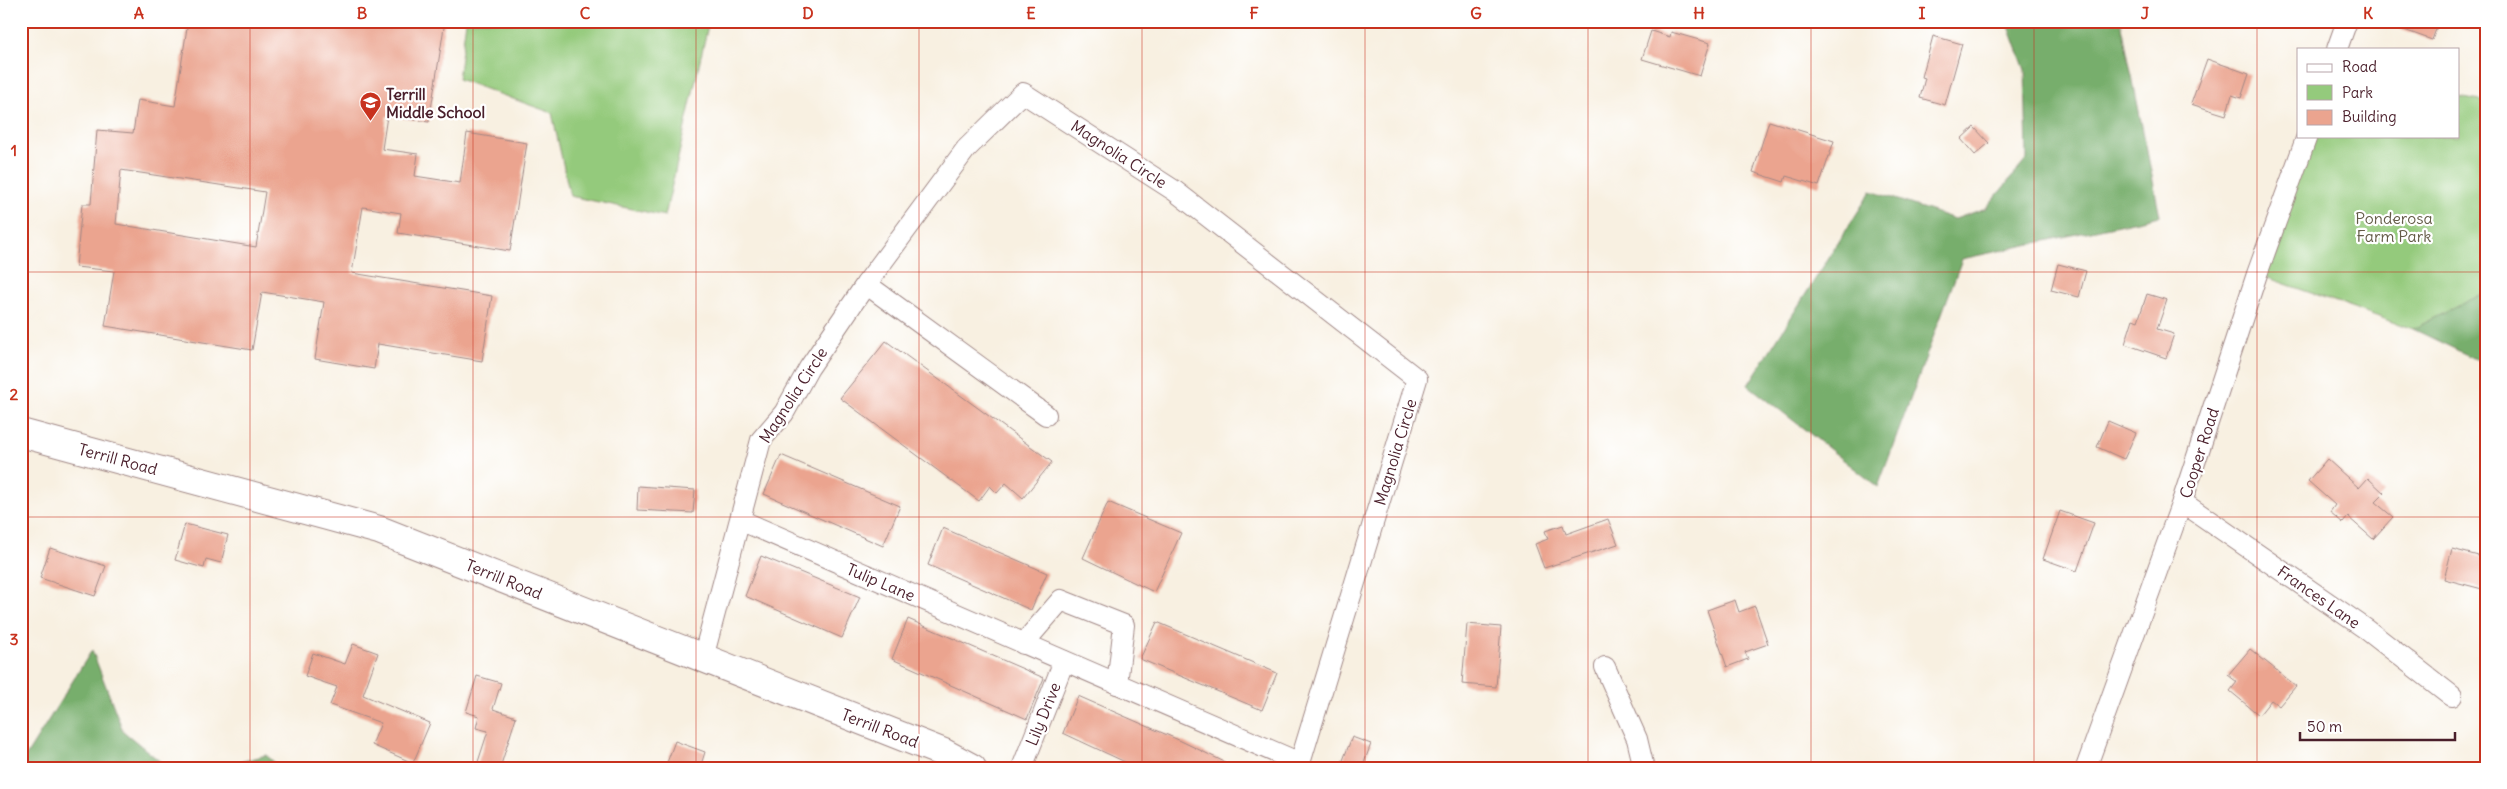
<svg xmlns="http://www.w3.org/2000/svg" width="2507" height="789" viewBox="0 0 2507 789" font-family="Delius,sans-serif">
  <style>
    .green { fill: #94ca7c; stroke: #6f7454 }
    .forest { fill: #77ae6c; stroke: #60664c }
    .building { fill: #eba48f; fill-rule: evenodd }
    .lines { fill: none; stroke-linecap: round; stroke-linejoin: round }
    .street-casing { stroke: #a18886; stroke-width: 22 }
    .secondary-casing { stroke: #a18886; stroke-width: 30 }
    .street { stroke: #fff; stroke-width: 20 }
    .secondary { stroke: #fff; stroke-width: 28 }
    .grid { fill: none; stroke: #c8321e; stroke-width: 1; stroke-opacity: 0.55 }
    .labels { text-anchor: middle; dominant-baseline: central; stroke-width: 4.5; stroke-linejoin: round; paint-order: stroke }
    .poi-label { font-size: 16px; font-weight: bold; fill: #4a1f2b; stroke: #fff; text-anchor: start }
    .street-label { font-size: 16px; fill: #4a1f2b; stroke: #fff }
    .park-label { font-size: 16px; fill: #645b47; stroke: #fff }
    .neatline { fill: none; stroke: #c8321e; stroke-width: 2 }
    .grid-label { font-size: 16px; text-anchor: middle; font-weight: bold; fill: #c8321e }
  </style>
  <rect width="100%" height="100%" fill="#fff"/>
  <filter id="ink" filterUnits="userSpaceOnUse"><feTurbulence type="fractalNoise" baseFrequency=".02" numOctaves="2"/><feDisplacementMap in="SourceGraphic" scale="10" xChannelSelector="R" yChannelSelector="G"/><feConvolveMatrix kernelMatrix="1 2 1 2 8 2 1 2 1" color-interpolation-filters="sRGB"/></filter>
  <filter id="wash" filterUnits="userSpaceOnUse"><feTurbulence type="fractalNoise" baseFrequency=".0096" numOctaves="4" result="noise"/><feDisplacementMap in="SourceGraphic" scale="20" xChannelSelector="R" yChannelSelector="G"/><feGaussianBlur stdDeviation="1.12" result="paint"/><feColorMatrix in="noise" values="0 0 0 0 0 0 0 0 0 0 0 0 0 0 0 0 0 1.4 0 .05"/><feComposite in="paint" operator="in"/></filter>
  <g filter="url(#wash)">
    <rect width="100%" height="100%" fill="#f8f0e1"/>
    <g class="green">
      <path d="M466,21h243l-44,195 -95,-20 -18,-83 -94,-34z"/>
      <path d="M2458,97l28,5v246l-73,-19 -156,-55 50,-138h151z"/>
    </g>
    <g class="forest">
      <path d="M2007,21h114l39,195 -198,43 -84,228 -130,-102 123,-194 84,28 31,-11 41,-49 -2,-89z"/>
      <path d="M2486,292v72l-73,-35z"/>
      <path d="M92,650l31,81 45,37h-147v-4z"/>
      <path d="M266,755l15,13h-63z"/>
    </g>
    <g id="blocks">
      <g class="building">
        <path d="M188,21h257l-16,101 -42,-6 -5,33 36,5 -3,22 45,7 7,-50 60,10 -17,108 -112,-18 3,-20 -38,-6 -11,66 140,23 -10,65 -104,-17 -4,25 -59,-10 9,-57 -62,-10 -10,58 -147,-24 9,-55 -38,-4 6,-63h9l6,-74 36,3 5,-33 37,6zM121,170l144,22 -9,55 -140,-23z"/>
        <path d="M2386,21h53l-7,19 -47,-17z"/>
        <path d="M1651,31l19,6 1,-5 39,11 -10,33 -58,-17z"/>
        <path d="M1933,36l29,8 -17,61 -25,-7 5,-20 -3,-1z"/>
        <path d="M2207,59l42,15 -8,24 -9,-3 -6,20 -35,-11z"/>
        <path d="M1769,121l65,20 -15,45 -33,-10 -2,6 -31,-10z"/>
        <path d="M1974,127l15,16 -14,12 -14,-16z"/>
        <path d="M2058,264l28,7 -7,26 -28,-7z"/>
        <path d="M2147,294l20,6 -10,29 17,5 -8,24 -41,-14 8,-25 5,2z"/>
        <path d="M886,341l166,121 -29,36 -17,-15 -9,10 -7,-7 -11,15 -139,-103z"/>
        <path d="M2108,421l28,12 -12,26 -27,-12z"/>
        <path d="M781,455l119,51 -17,40 -119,-52z"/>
        <path d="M2327,459l32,29 9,-10 16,15 -9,9 18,15 -20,22 -25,-22 -5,6 -13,-11 5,-7 -27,-24z"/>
        <path d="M638,486l57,4 -2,23 -56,-3z"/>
        <path d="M1108,502l73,31 -27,59 -71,-34z"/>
        <path d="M2060,511l34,12 -17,48 -34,-12z"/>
        <path d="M1608,519l10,25 -74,24 -9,-24 13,-5 -3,-8 18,-6 3,9z"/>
        <path d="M185,524l43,11 -7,28 -15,-4 -2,9 -29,-8z"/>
        <path d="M943,528l104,45 -16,37 -103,-45z"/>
        <path d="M50,548l56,18 -11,30 -55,-18z"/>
        <path d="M2452,549l34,9v32l-42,-11z"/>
        <path d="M761,556l99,41 -18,41 -97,-42z"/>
        <path d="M1735,600l4,12 16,-6 13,38 -23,8 3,7 -21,8 -20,-57z"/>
        <path d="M908,619l136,59 -17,41 -135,-60z"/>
        <path d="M1157,622l120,51 -15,37 -122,-51z"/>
        <path d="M1467,624l34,3 -5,60 -34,-3z"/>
        <path d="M353,644l25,9 -15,42 67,28 -17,40 -41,-18 9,-22 -51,-18 7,-18 -32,-11 8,-23 32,11z"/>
        <path d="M2250,649l46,37 -17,20 -8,-6 -12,15 -29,-24 7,-9 -9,-7z"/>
        <path d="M477,676l24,7 -8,26 23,8 -16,51h-24l12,-37 -12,-3 3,-12 -13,-4z"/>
        <path d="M1078,696l103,45 56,27h-99l-75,-35z"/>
        <path d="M1352,737l19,7 -9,24h-22z"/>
        <path d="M675,741l30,11 -5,16h-35z"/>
      </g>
    </g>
  </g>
  <g filter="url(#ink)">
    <use href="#blocks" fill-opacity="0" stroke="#a18886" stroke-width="1"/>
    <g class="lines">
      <defs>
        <g id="street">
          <path d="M2337,49l10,-28"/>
          <path d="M866,284l180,131"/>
          <path d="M2182,502l184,127 86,67"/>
          <path d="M1023,644l38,-44 63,25 -7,59"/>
          <path d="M703,658l58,-218 23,-27 25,-45 57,-84 100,-135 57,-56 152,98 242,188 -117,384 -560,-243"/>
          <path d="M1605,667l32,72 7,29"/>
          <path d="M1022,768l42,-107"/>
          <path d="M2086,768l96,-266 75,-228 50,-138"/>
        </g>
        <path id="secondary" d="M21,433l358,97 565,223 28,15"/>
      </defs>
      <use href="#street" class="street-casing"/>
      <use href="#secondary" class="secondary-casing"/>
      <use href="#street" class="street"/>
      <use href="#secondary" class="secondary"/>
    </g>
  </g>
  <path class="grid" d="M250,21v747M473,21v747M696,21v747M919,21v747M1142,21v747M1365,21v747M1588,21v747M1811,21v747M2034,21v747M2257,21v747M21,272h2465M21,517h2465"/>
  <defs>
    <symbol id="school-pin" viewBox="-11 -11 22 30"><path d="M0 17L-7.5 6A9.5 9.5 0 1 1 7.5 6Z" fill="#c8321e" stroke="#fff"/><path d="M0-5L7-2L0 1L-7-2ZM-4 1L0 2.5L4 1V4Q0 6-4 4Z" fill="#fff"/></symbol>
  </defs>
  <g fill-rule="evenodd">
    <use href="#school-pin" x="358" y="90" width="25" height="34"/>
  </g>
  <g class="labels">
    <g class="poi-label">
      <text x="386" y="94">Terrill<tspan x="386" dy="18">Middle School</tspan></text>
    </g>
    <g class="street-label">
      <text transform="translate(1119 154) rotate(33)">Magnolia Circle</text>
      <text transform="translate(793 395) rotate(-57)">Magnolia Circle</text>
      <text transform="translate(1395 452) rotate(-73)">Magnolia Circle</text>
      <text transform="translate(2199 453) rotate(-72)">Cooper Road</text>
      <text transform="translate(118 459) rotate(15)">Terrill Road</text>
      <text transform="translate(504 579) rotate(22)">Terrill Road</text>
      <text transform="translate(881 582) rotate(23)">Tulip Lane</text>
      <text transform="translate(2319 597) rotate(35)">Frances Lane</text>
      <text transform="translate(1043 714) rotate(-68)">Lily Drive</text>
      <text transform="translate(880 728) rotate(21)">Terrill Road</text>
    </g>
    <g class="park-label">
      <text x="2394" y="218">Ponderosa<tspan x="2394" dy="18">Farm Park</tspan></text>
    </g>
  </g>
  <rect width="2507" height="789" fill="none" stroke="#fff" stroke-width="55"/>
  <rect x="2297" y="48" width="162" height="90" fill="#ffffff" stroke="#b7a5aa"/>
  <rect x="2307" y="64" width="25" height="8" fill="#ffffff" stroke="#b7a5aa"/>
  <text x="2342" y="72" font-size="15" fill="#4a1f2b">Road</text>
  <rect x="2307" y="85" width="25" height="15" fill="#94ca7c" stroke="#b7a5aa"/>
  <text x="2342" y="98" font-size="15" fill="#4a1f2b">Park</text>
  <rect x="2307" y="110" width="25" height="15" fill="#eba48f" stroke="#b7a5aa"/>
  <text x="2342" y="122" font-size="15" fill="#4a1f2b">Building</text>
  <path d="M2300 732v8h155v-8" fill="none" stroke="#4a1f2b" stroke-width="2.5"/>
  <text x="2307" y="732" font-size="15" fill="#4a1f2b" stroke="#ffffff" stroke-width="4" paint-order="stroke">50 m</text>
  <rect x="28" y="28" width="2452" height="734" class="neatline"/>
  <g class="grid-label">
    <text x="139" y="19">A</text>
    <text x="362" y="19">B</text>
    <text x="585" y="19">C</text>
    <text x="808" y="19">D</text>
    <text x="1031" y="19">E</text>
    <text x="1254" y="19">F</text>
    <text x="1476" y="19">G</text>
    <text x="1699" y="19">H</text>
    <text x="1922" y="19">I</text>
    <text x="2145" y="19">J</text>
    <text x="2368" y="19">K</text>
    <text x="14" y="156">1</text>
    <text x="14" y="400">2</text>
    <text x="14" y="645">3</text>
  </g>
</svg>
